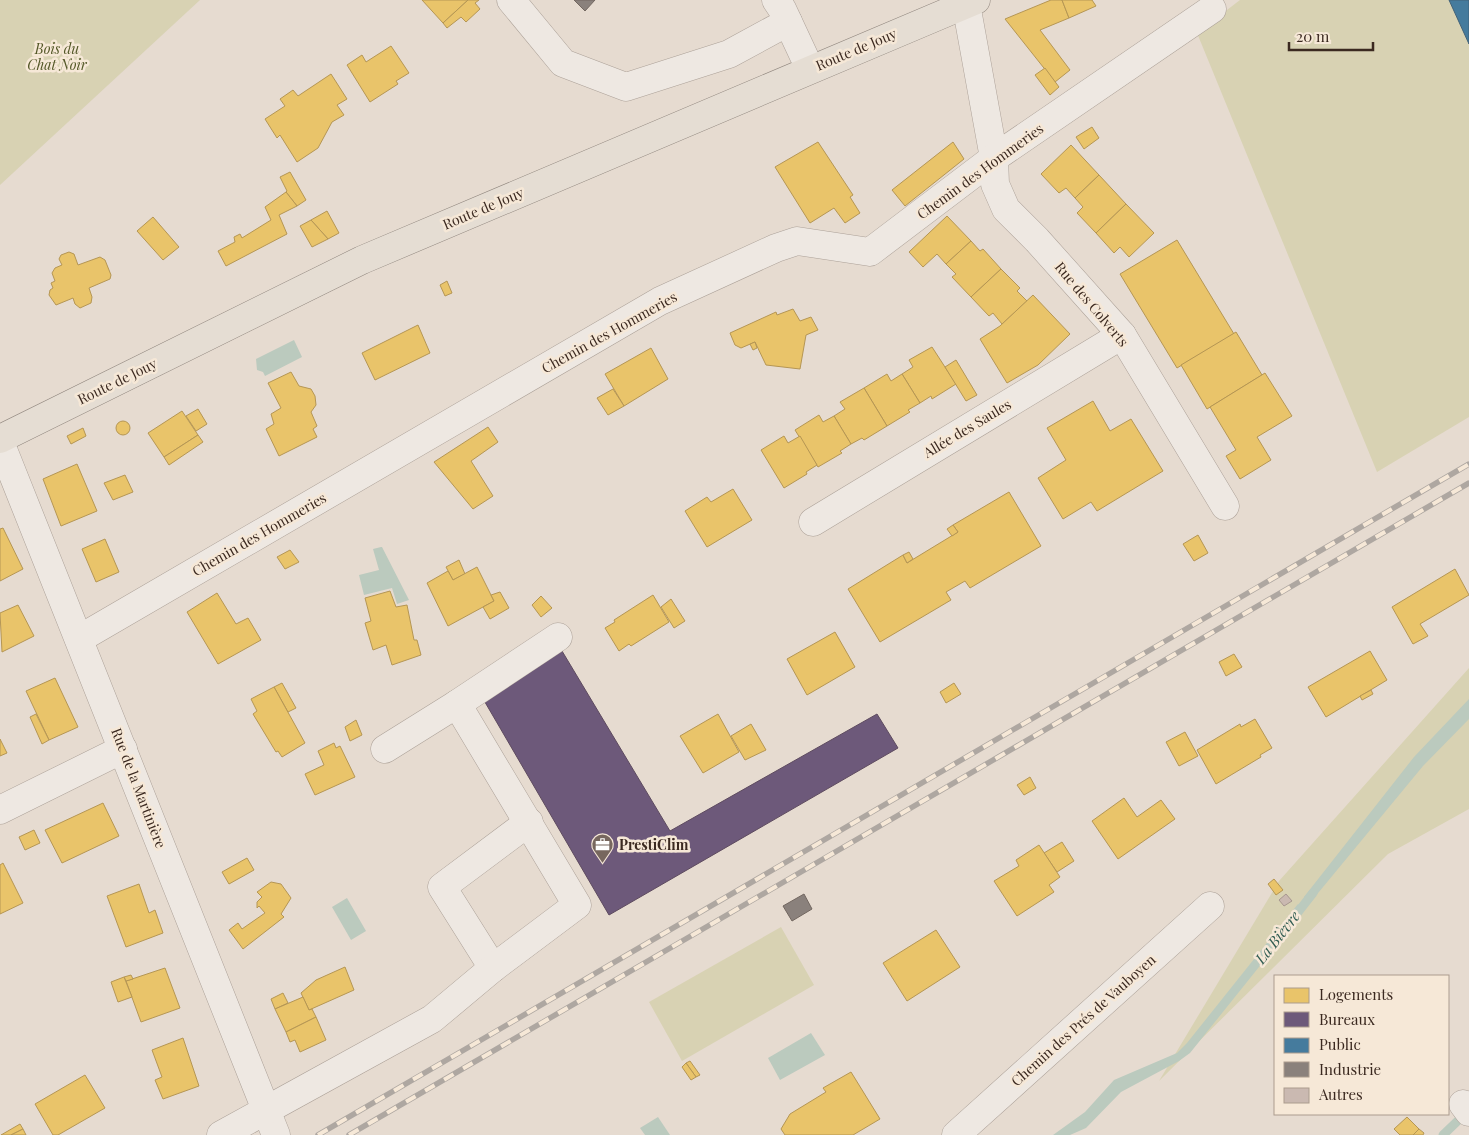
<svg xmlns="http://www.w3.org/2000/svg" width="1469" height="1135" viewBox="0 0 1469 1135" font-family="'Playfair Display',serif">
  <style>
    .green { fill: #d8d2b3 }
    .water { fill: #bbcabe }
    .homes { fill: #e9c46a; stroke: #b59654 }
    .offices { fill: #6d597a; stroke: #5e4b5f }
    .public { fill: #457b9d; stroke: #426278 }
    .industry { fill: #8a817c; stroke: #726760 }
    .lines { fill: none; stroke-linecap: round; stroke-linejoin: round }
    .stream { stroke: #bbcabe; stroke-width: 9 }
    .building { fill: #cab9b1; stroke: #a7978f }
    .minor-casing { stroke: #aca198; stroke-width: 29 }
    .major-casing { stroke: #91877f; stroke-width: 29 }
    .minor { stroke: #eee8e2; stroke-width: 28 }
    .major { stroke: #e5ddd3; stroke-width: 28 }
    .rail-casing { stroke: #aea7a1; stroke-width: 5.5 }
    .rail { stroke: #f6e8d7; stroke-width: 4; stroke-dasharray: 11; stroke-linecap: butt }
    .labels { text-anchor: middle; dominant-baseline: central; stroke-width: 5; stroke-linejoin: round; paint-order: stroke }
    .park-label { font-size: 14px; font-style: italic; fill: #535727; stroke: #f6e8d7 }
    .street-label { font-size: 14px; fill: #3b2920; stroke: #f6e8d7 }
    .poi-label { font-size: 14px; font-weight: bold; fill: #3b2920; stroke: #f6e8d7; text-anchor: start }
    .water-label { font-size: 15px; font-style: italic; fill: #2f5b51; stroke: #f6e8d7 }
  </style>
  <rect width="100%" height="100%" fill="#e6dbd0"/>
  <g class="green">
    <path d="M0,0h200l-200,185z"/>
    <path d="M1240,0h229v417l-92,55 -180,-439z"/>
    <path d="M1469,668v141l-81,45 -229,227 120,-200z"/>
    <path d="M781,927l33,58 -132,76 -33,-59z"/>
  </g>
  <g class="water">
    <path d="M294,340l8,17 -37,19 -2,-4 -6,-2 -1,-11z"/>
    <path d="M381,547h1l27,53 -12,4 -5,-16 -28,7 -5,-20 20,-5 -6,-21z"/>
    <path d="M1469,699v20l-46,47 -114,138 -5,-7 110,-140z"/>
    <path d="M347,898l19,33 -15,9 -19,-33z"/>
    <path d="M1298,904l6,7 -114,142 -11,8 -58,31 -35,36 -16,7h-17l32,-23 29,-32 63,-27 10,-10z"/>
    <path d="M811,1033l14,22 -45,25 -12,-22z"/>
    <path d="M658,1117l12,18h-25l-5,-7z"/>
  </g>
  <g class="homes">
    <path d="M422,0h46l-25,23z"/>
    <path d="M468,0h11l-4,3 5,6 -14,13 -5,-5 -14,11 -4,-5z"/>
    <path d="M1051,0h11l7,18 -29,12 30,40 -15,12 -50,-63z"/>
    <path d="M1062,0h30l4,6 -27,12z"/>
    <path d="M391,46l18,27 -13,8 2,3 -28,18 -23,-37 15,-10 4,7z"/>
    <path d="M1045,68l14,19 -9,8 -15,-20z"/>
    <path d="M331,74l16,25 -10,6 7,10 -12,7 -14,26 -21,14 -17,-27 -3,3 -12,-19 20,-13 -5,-7 13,-9 5,6z"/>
    <path d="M1092,127l7,11 -15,11 -8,-12z"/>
    <path d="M818,142l35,53 -3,2 10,16 -15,10 -11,-15 -24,15 -35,-56z"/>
    <path d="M953,142l11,17 -59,47 -13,-16z"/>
    <path d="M1071,145l28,30 -24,23 -9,-10 -7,5 -18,-19z"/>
    <path d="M290,172l16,28 -9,6 -11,-14 1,-1 -7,-14z"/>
    <path d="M1099,175l27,29 -30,29 -19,-20 6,-6 -8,-9z"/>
    <path d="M286,192l11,14 -18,9 8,19 -61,32 -8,-15 17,-9 -1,-5 6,-3 2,4 29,-18 -6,-13z"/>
    <path d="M1126,204l28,29 -25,24 -9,-10 -6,6 -18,-20z"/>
    <path d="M327,211l12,22 -11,6 -17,-19z"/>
    <path d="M947,216l24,25 -25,23 -9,-10 -14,13 -14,-15z"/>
    <path d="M153,217l26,30 -16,13 -26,-29z"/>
    <path d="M311,220l17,19 -16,8 -12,-21z"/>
    <path d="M1177,240l57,94 -57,34 -57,-94z"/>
    <path d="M971,241l9,10 3,-2 18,20 -30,28 -19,-20 4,-3 -10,-10z"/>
    <path d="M69,252l5,2 4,11 22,-8 5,3 6,15 -1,4 -21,9 3,9 -1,6 -11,5 -5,-4 -2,-6 -17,7 -7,-10 1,-5 3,-2 -2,-5 4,-2 -3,-8 3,-5 7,-3 -3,-6 2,-4z"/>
    <path d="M1001,269l19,19 -3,3 10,10 -25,23 -9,-11 -4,3 -18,-19z"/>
    <path d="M447,281l5,12 -7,3 -5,-11z"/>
    <path d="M1033,295l37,39 -32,31 -31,18 -27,-44 20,-13z"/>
    <path d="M793,309l7,12 11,-4 7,13 -12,5 -6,34 -34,-4 -11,-23 -14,6 -6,-3 -5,-12 46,-21 1,3z"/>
    <path d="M418,325l12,28 -55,27 -13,-27z"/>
    <path d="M1236,332l26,43 -55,34 -26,-44z"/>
    <path d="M755,342l2,6 -4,2 -3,-6z"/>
    <path d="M932,347l24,37 -24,15 -1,-3 -11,7 -18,-29 11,-7 -4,-7z"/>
    <path d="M651,348l17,31 -44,27 -19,-32z"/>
    <path d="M956,360l21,35 -11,6 -21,-34z"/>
    <path d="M291,372l8,14 12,3 4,7 1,9 -5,7 6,14 -4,3 4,8 -38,19 -13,-27 8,-5 -3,-10 10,-6 -13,-25z"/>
    <path d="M1265,373l27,43 -35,21 14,23 -31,19 -14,-23 10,-6 -26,-43z"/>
    <path d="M887,374l4,7 11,-7 18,29 -12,7 2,2 -23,14 -23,-38z"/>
    <path d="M864,388l23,38 -23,14 -2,-2 -11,6 -17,-28 11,-7 -5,-7z"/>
    <path d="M613,389l11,17 -16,9 -11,-17z"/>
    <path d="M1093,401l17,30 21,-12 32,52 -66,40 -6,-9 -28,17 -25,-41 28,-18 -19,-32z"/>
    <path d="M198,409l9,15 -11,7 -10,-15z"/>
    <path d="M182,411l16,24 -34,22 -16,-24z"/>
    <path d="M819,415l4,7 11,-6 17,28 -11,7 2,2 -24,14 -23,-37z"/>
    <circle cx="123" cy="428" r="7"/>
    <path d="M488,427l10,15 -27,19 22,35 -20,13 -39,-47z"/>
    <path d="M83,428l3,8 -15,8 -4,-8z"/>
    <path d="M198,435l5,7 -34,23 -5,-8z"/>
    <path d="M784,436l4,7 12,-7 17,29 -11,7 1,2 -23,14 -23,-38z"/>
    <path d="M77,464l20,47 -36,15 -18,-47z"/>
    <path d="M125,475l8,17 -20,8 -9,-17z"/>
    <path d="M733,489l19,31 -45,27 -22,-36 22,-14 4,5z"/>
    <path d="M1009,492l32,54 -71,42 -5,-7 -19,11 5,8 -71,42 -32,-53 55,-34 4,8 51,-31 -5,-7z"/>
    <path d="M953,525l5,7 -6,4 -5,-7z"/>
    <path d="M3,528l20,41 -23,12v-52z"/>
    <path d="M1198,535l10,18 -14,8 -11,-17z"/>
    <path d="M105,539l14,33 -23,10 -14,-33z"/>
    <path d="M290,550l9,12 -14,7 -8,-12z"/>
    <path d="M909,552l4,7 -6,4 -4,-8z"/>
    <path d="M459,560l6,14 -12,6 -7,-13z"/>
    <path d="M477,567l17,34 -46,25 -21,-43 21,-12 5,9z"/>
    <path d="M1455,569l14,26 -49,29 8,12 -15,8 -21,-37z"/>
    <path d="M390,591l6,16 11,-2 7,35h3l4,15 -29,10 -6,-20 -13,5 -8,-27 6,-2 -6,-23z"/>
    <path d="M500,592l9,16 -19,11 -7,-12 11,-6 -3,-6z"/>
    <path d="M217,593l19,31 12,-6 13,22 -43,24 -31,-52z"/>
    <path d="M653,595l16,27 -38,24 -2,-2 -10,7 -14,-23 10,-6 -1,-2z"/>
    <path d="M541,596l11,12 -11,9 -9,-12z"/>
    <path d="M671,599l14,22 -11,7 -13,-21z"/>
    <path d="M18,605l16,31 -32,16 -2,-39z"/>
    <path d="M835,632l20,35 -48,28 -20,-36z"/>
    <path d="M1370,651l17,29 -61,37 -18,-30z"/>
    <path d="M1234,654l8,13 -16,9 -7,-14z"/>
    <path d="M55,678l23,49 -29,13 -23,-49z"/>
    <path d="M282,683l14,25 -8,4 -14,-25z"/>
    <path d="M954,683l7,11 -15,9 -6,-11z"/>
    <path d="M274,687l31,56 -23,14 -4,-6 -2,1 -23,-38 4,-3 -6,-12z"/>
    <path d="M1371,690l2,4 -11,6 -2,-4z"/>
    <path d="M36,714l13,26 -7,4 -12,-27z"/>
    <path d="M718,714l21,38 -36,21 -23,-37z"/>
    <path d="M1255,719l17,29 -12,7 1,2 -45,27 -19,-34 43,-26 1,3z"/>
    <path d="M356,720l6,15 -12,6 -5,-14z"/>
    <path d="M751,724l15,26 -21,10 -14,-24z"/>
    <path d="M1185,732l13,24 -19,10 -13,-24z"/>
    <path d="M0,739l7,14 -7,3z"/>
    <path d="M334,743l2,5 4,-2 15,31 -40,18 -10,-21 19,-9 -6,-14z"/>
    <path d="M1030,777l6,11 -12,7 -7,-10z"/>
    <path d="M1124,798l13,19 24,-17 14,19 -57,40 -26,-38z"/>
    <path d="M103,803l16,33 -57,27 -17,-33z"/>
    <path d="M34,830l6,13 -15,7 -6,-13z"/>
    <path d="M1062,842l12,19 -17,11 -13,-19z"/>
    <path d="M1039,845l21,32 -11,8 5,7 -37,24 -23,-35 25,-15 -3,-6z"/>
    <path d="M247,858l7,12 -25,14 -7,-12z"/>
    <path d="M3,863l20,40 -23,11v-49z"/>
    <path d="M1274,879l9,11 -7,5 -8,-11z"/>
    <path d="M271,882l10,2 10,14 -10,16 3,3 -41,32 -14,-19 9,-7 4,6 23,-16 -6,-7 -2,2v-6l5,-5 -5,-5z"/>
    <path d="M139,884l10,29 6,-3 8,23 -37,14 -19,-51z"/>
    <path d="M936,930l24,37 -53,34 -24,-38z"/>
    <path d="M345,967l9,23 -45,20 -8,-17 15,-13z"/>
    <path d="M165,968l15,40 -39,14 -15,-41z"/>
    <path d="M131,975l2,4 -7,2 -2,-4z"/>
    <path d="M124,977l8,20 -14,5 -7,-20z"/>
    <path d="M283,993l5,10 -13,6 -4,-10z"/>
    <path d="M303,997l6,13 3,-1 4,8 -30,15 -11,-23z"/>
    <path d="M316,1017l10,23 -26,12 -5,-12 -5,2 -4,-10z"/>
    <path d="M183,1038l16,48 -36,13 -8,-19 7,-3 -10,-27z"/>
    <path d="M690,1061l10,14 -4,2 -10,-14z"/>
    <path d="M686,1063l10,14 -5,3 -9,-13z"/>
    <path d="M851,1072l29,47 -27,16h-68l-4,-6 9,-15 36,-22 -3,-4z"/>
    <path d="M85,1075l20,33 -47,27h-5l-18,-31z"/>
    <path d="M1407,1117l12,12 -6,6h-13l-6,-6z"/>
    <path d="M20,1124l3,5 -12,6h-10z"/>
    <path d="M23,1129l3,6h-15z"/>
    <path d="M1419,1129l5,4 -1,2h-10z"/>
  </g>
  <path class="offices" d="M562,651l108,180 207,-117 21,34 -289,167 -127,-218z"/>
  <path class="public" d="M1449,0h20v44z"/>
  <g class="industry">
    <path d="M574,0h21l-10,11z"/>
    <path d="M804,894l8,15 -20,12 -9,-15z"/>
  </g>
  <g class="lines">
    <g class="stream">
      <path d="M1295,916l18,-23"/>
      <path d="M1443,1135l24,-23"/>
    </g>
  </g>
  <path class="building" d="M1286,894l6,7 -8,5 -5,-6z"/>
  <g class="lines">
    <defs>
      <g id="minor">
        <path d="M511,0l52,63 63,24 103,-33 59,-32"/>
        <path d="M776,0l6,9 28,60"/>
        <path d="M966,4l28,154 1,26 11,25 31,31 85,95 103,171"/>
        <path d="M0,442l276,693"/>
        <path d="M813,522l309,-187"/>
        <path d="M79,639l581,-338 116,-53 21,-7 73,11 124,-94 218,-149"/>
        <path d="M385,749l72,-45"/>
        <path d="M0,810l123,-61"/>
        <path d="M493,968l-51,-81 87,-65"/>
        <path d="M1463,1104l6,8"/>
        <path d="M221,1135l211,-116 61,-51 84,-63 -120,-201 101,-67"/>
        <path d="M956,1135l254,-229"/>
      </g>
      <path id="major" d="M0,439l362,-179 614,-260"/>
    </defs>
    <use href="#minor" class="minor-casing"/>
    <use href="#major" class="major-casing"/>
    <use href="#minor" class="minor"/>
    <use href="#major" class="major"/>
    <defs>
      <g id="rail">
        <path d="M318,1135l1151,-671"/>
        <path d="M349,1135l1120,-652"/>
      </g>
    </defs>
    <use href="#rail" class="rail-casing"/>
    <use href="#rail" class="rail"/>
  </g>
  <defs>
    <symbol id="office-pin" viewBox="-11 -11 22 30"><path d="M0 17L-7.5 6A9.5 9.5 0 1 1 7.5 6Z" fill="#77675e" stroke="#f6e8d7"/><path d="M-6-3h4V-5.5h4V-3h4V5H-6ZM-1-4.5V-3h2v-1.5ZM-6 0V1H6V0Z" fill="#fff"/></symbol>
  </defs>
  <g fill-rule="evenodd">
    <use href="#office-pin" x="590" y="832" width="25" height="34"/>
  </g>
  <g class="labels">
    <g class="park-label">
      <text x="57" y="48">Bois du<tspan x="57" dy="16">Chat Noir</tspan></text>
    </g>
    <g class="street-label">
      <text transform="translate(856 49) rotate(-23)">Route de Jouy</text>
      <text transform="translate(980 171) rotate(-36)">Chemin des Hommeries</text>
      <text transform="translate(483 208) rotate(-23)">Route de Jouy</text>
      <text transform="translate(1092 304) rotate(50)">Rue des Colverts</text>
      <text transform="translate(609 332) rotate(-29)">Chemin des Hommeries</text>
      <text transform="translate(117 381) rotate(-26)">Route de Jouy</text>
      <text transform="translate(967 428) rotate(-31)">Allée des Saules</text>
      <text transform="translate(259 534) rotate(-30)">Chemin des Hommeries</text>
      <text transform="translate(139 788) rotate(69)">Rue de la Martinière</text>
      <text transform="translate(1083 1020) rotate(-42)">Chemin des Prés de Vauboyen</text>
    </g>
    <g class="poi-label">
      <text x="619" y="844">PrestiClim</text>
    </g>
    <g class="water-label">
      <text transform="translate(1277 937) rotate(-52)">La Bièvre</text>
    </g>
  </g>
  <rect x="1274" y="975" width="175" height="140" fill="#f6e8d7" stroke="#ab9c8e"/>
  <rect x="1284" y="988" width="25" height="15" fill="#e9c46a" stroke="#ab9c8e"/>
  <text x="1319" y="1000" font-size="15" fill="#3b2920">Logements</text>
  <rect x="1284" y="1012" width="25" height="15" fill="#6d597a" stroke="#ab9c8e"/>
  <text x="1319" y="1025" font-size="15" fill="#3b2920">Bureaux</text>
  <rect x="1284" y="1038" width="25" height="15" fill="#457b9d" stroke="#ab9c8e"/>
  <text x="1319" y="1050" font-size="15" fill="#3b2920">Public</text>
  <rect x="1284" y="1062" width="25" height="15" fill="#8a817c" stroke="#ab9c8e"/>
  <text x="1319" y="1075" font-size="15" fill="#3b2920">Industrie</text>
  <rect x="1284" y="1088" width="25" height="15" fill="#cab9b1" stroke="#ab9c8e"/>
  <text x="1319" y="1100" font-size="15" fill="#3b2920">Autres</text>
  <path d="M1289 42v8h84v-8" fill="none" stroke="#3b2920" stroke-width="2.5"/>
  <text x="1296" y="42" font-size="15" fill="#3b2920" stroke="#f6e8d7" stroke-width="4" paint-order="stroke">20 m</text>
</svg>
